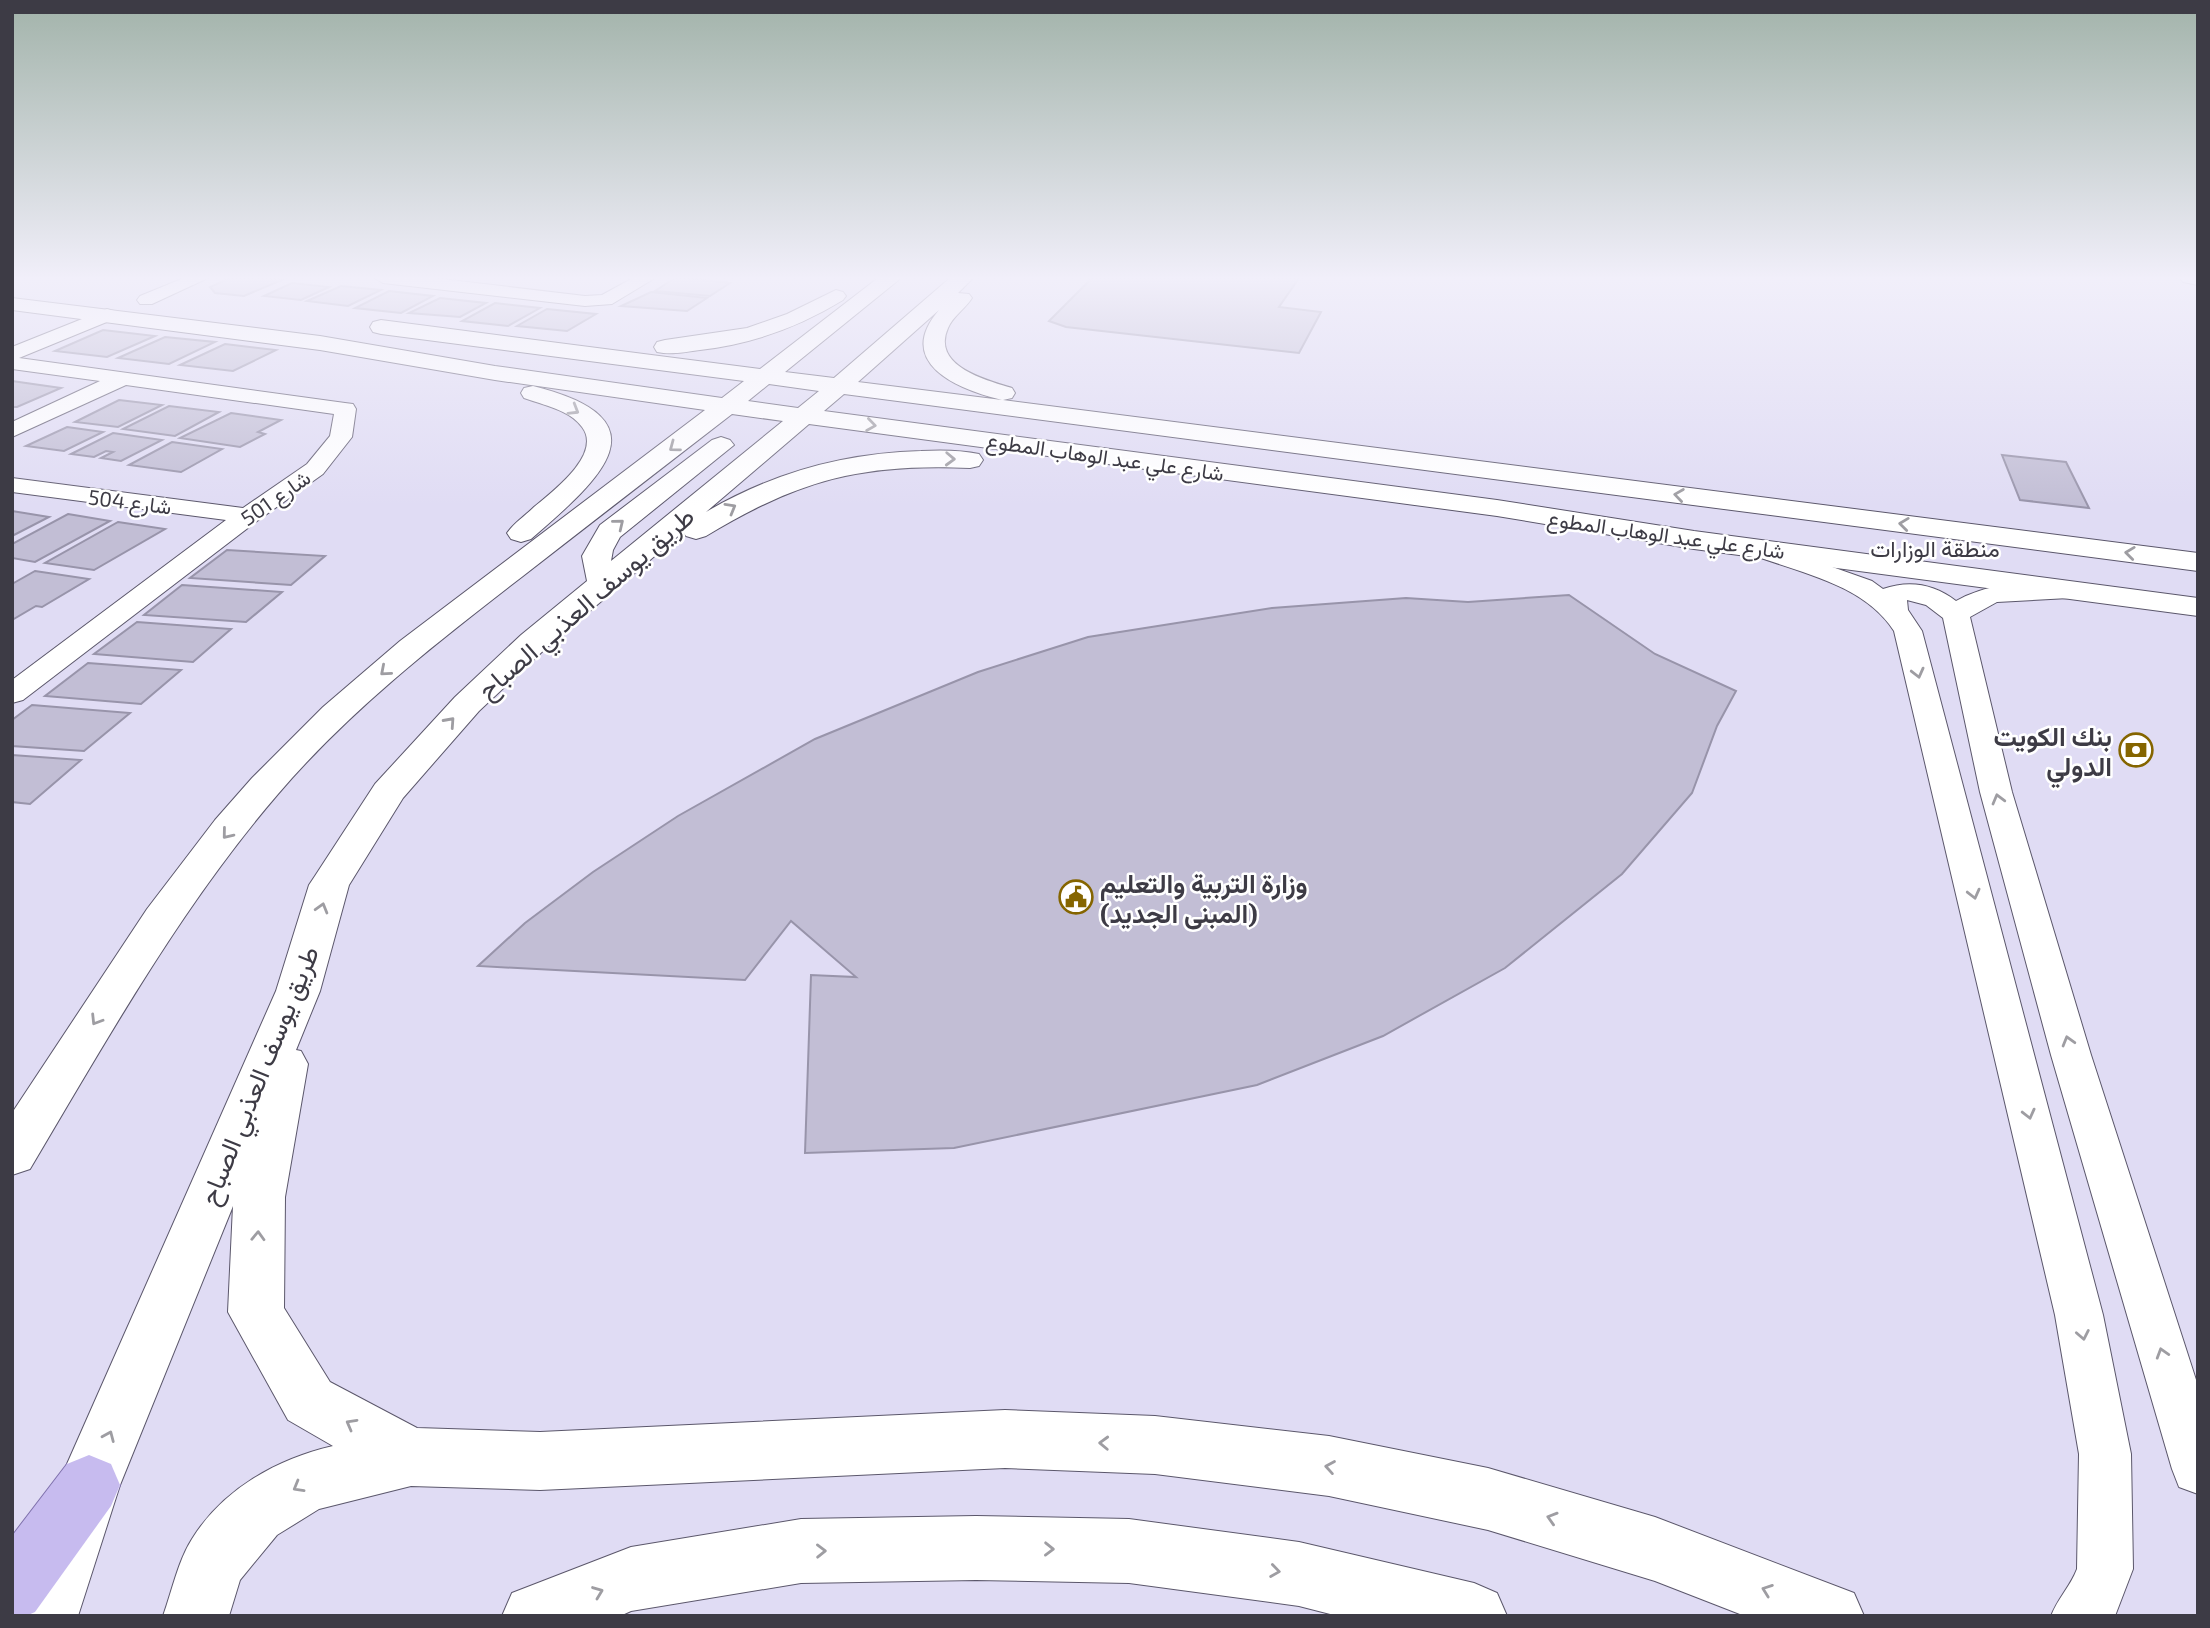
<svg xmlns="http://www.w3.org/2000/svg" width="2210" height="1628" viewBox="0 0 2210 1628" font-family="'Exo 2',Vazirmatn,sans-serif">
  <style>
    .building { fill: #c2bed5; stroke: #9894aa; stroke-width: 2 }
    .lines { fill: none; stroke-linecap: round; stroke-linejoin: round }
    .minor-casing { stroke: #5b576b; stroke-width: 2 }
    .tertiary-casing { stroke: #5b576b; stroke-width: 2 }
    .primary-casing { stroke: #7f71ac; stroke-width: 2 }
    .minor { fill: #fff; fill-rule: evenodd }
    .tertiary { fill: #fff; fill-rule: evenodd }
    .primary { fill: #c7bbef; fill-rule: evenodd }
    .oneway { stroke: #9e9da2 }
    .labels { text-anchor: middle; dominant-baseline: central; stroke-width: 5; stroke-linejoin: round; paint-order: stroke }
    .far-street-label { font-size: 21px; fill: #3d3b45; stroke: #fff }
    .far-neighbourhood-label { font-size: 23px; fill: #3d3b45; stroke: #fff }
    .street-label { font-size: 26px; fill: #3d3b45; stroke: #fff }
    .poi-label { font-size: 26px; font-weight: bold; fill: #3d3b45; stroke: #fff; text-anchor: end }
  </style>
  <rect width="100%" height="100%" fill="#e0dcf4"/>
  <g class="building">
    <path d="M230,278h40l12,2 -38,16 -29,-3 -5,-6z"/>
    <path d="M675,278h12l43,5 -20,13 -55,-5z"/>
    <path d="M1092,278h207l-20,29 42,5 -22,41 -233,-26 -17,-6z"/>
    <path d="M292,283l37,4 -28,13 -37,-4z"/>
    <path d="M341,286l40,4 -33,16 -41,-5z"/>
    <path d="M389,291l44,5 -32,17 -46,-5z"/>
    <path d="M651,292l56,6 -20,13 -66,-5z"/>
    <path d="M440,298l46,5 -26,14 -51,-4z"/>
    <path d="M495,303l45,5 -32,18 -46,-5z"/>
    <path d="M547,309l49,5 -29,17 -50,-5z"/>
    <path d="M103,330l52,6 -48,21 -52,-6z"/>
    <path d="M165,337l50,5 -46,22 -51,-6z"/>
    <path d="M225,344l51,6 -43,21 -53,-6z"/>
    <path d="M12,381l49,7 -44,19h-5z"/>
    <path d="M119,400l43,5 -44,22 -43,-5z"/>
    <path d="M169,406l50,6 -44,24 -52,-7z"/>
    <path d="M231,413l50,7 -23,12 7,2 -25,13 -60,-9z"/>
    <path d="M67,427l36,5 -39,19 -38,-5z"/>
    <path d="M113,433l49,7 -41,21 -20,-3 12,-6 -7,-1 -12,6 -23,-3z"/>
    <path d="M172,442l50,7 -41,23 -52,-7z"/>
    <path d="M2002,455l64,7 23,46 -69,-8z"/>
    <path d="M12,511l37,6 -37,19z"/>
    <path d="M68,514l42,7 -75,41 -23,-4v-14z"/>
    <path d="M118,522l47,7 -71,41 -49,-7z"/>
    <path d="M227,550l98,6 -34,29 -101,-7z"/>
    <path d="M35,571l54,8 -47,28 -6,-1 -24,14v-36z"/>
    <path d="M182,585l100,7 -36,30 -102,-7z"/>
    <path d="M1569,595l86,59 81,37 -19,35 -25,67 -70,81 -117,94 -122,68 -126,49 -303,63 -149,5 6,-178 45,2 -65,-56 -46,59 -267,-14 47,-43 68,-51 85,-56 137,-77 163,-67 110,-35 184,-29 134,-10 62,4z"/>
    <path d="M137,622l94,7 -38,33 -99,-8z"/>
    <path d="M88,663l93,7 -40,34 -96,-8z"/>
    <path d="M32,705l98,8 -46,38 -72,-5v-26z"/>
    <path d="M12,755l69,5 -51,44 -18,-2z"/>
  </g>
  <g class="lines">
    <defs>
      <g id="minor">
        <path d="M184,278h24l-56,26h-12l-3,-4 3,-4z"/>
        <path d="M375,278h58l152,18 17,-1 31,-17h22l-43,26 -27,2 -202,-23z"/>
        <path d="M107,309l7,2 2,4 -2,4 -95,39 326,45 8,1 3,5 -4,28 -29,37 -66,47 -234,179 -11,3v-23l214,-160 -214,-28v-14l231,30 64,-44 23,-28 4,-22 -208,-29 -114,52v-15l88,-41 -88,-12v-22z"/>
        <path d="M1759,541l113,40 11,8c26,-9 51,-5 73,12 35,-20 74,-18 113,-19l9,2 4,6 -4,6 -9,2 -72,4 -27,15 42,175 79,263 107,331v108l-19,-7 -7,-18 -121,-414 -71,-263 -37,-174 -17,-13 -19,-5 1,10 14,21 181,684 28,139 2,115 -18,47h-64c7,-18 19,-29 26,-47l2,-115 -24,-139 -161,-684c-30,-47 -94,-58 -144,-77l-4,-5 4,-5z"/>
      </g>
      <g id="tertiary">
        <path d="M878,278h23l-116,94 49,6 116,-100h23l-15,15 11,1 3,4c-7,11 -19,18 -24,30 -17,38 38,52 64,60l3,5 -3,5 -9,2 1195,153v18l-1354,-177 -20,17 673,89 197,31 504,67v18l-504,-67 -197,-33 -688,-92 -103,88c66,-39 138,-59 215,-61 19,-1 40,-1 58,3l4,6 -4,6 -9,2c-108,-5 -172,12 -264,68l-10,3 -10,-3 -3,-4 -138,117 -66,62 -76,87 -54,87 -29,106 -24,59 5,1 7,13 -23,133 -1,111 46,74 87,46 123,4 465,-22 150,6 174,20 159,32 167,49 199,76 10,23h-119l-90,-35 -167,-51 -159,-34 -174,-22 -150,-6 -465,22 -129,-4 -92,23 -42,26 -37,45 -11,36h-66c9,-25 15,-55 29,-77 31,-50 85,-80 141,-93l-45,-26 -60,-108 5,-106 -113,279 -42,131h-66l55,-152 209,-473 33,-106 6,-9 60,-92 80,-87 66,-62 66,-54 -5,-25 18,-31 112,-85 9,-3 9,3 4,5 -114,92 -7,13 -2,11 172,-140 -51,-7c-70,54 -140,108 -209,162 -87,67 -174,135 -245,218 -98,114 -172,247 -248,375l-18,6v-62l135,-204 68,-89 37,-42 71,-71 77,-66 305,-231 -210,-30 -175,-30 -308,-40v-12l308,38 175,30 227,32 22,-17 -363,-47 -8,-2 -3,-5 3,-5 8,-2 379,49zM939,310c-45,53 18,79 63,90l-144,-18zM769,384l50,7 -21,17 -50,-7z"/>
        <path d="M2180,278h18v7l-15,-3z"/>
        <path d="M836,290l7,2 3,4 -3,4c-44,27 -91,44 -143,50 -14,2 -29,5 -43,2l-3,-5 3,-5 8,-2 82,-12 40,-14z"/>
        <path d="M533,386c137,34 66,94 -2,153l-10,3 -10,-3 -4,-6c7,-10 18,-17 27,-26 18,-15 69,-53 48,-80 -12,-17 -39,-22 -58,-29l-3,-5 3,-5z"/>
        <path d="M976,1516l153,3 170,23 175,41 23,10 10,23h-169l-39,-10 -170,-23 -153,-3 -175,3 -170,28 -11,5h-118l10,-23 119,-46 170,-28z"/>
      </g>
      <path id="primary" d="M89,1455l22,9 9,21 -9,21 -76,106 -9,4h-14v-80l55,-72z"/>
    </defs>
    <use href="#minor" class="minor-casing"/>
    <use href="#tertiary" class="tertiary-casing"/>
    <use href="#primary" class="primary-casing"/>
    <use href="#minor" class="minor"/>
    <use href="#tertiary" class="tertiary"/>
    <use href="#primary" class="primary"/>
  </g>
  <defs><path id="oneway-chevron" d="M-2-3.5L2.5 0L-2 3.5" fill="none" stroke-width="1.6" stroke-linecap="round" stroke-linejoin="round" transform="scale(1.75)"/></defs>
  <g class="oneway">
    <use href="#oneway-chevron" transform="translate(574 410) rotate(31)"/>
    <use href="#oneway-chevron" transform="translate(871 425) rotate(8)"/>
    <use href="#oneway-chevron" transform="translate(674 447) rotate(143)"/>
    <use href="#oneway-chevron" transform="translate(950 459) rotate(2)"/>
    <use href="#oneway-chevron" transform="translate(1679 495) rotate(-172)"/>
    <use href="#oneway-chevron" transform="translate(731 508) rotate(-30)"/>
    <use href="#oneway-chevron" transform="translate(619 524) rotate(-39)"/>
    <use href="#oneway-chevron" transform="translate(1904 524) rotate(-173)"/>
    <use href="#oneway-chevron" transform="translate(2130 553) rotate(-173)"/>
    <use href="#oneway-chevron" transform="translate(385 671) rotate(139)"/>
    <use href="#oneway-chevron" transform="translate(1918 673) rotate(76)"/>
    <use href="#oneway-chevron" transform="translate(450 722) rotate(-48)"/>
    <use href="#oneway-chevron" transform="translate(1998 799) rotate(-105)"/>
    <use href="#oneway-chevron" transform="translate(227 834) rotate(129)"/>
    <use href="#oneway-chevron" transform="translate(1974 894) rotate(76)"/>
    <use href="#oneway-chevron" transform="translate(322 908) rotate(-74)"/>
    <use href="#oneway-chevron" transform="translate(96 1020) rotate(122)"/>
    <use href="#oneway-chevron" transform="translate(2068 1041) rotate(-106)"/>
    <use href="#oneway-chevron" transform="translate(2029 1114) rotate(76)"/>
    <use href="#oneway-chevron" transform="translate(258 1236) rotate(-88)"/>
    <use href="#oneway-chevron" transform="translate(2083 1335) rotate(79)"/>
    <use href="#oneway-chevron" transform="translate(2162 1353) rotate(-107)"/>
    <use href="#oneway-chevron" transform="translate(351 1424) rotate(-151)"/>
    <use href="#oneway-chevron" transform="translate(109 1436) rotate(-67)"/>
    <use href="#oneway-chevron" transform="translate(1104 1443) rotate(-178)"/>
    <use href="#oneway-chevron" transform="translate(1330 1467) rotate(-170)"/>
    <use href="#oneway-chevron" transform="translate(298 1487) rotate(150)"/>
    <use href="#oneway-chevron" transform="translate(1552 1518) rotate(-163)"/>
    <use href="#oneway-chevron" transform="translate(1049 1549) rotate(1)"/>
    <use href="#oneway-chevron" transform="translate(821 1551) rotate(-1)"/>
    <use href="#oneway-chevron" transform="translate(1275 1571) rotate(8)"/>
    <use href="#oneway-chevron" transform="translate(1767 1590) rotate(-160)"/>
    <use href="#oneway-chevron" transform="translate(598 1592) rotate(-21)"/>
  </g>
  <linearGradient id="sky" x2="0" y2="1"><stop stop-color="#a2b3aa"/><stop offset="0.55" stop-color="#f1effa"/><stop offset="1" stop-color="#f1effa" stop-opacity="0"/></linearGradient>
  <rect width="2210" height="506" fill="url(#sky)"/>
  <defs>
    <symbol id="bank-ring" viewBox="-11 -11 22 22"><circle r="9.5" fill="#fff" stroke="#856500" stroke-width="1.5"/><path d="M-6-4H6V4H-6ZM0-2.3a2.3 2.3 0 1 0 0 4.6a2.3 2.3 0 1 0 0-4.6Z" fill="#856500"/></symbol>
    <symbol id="civic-ring" viewBox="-11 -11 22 22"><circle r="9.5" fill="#fff" stroke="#856500" stroke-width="1.5"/><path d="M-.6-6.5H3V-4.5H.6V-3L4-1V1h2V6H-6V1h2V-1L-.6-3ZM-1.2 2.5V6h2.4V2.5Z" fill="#856500"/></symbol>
  </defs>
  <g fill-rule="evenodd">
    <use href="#bank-ring" x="2117" y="731" width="38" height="38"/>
    <use href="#civic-ring" x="1057" y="878" width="38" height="38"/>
  </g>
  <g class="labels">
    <g class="far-street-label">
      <text transform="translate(1105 456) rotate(8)">شارع علي عبد الوهاب المطوع</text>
      <text transform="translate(275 497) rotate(-35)">شارع 501</text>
      <text transform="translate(130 501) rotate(7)">شارع 504</text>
      <text transform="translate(1666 534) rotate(8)">شارع علي عبد الوهاب المطوع</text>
    </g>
    <g class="far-neighbourhood-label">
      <text x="1935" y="548">منطقة الوزارات</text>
    </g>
    <g class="street-label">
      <text transform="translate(585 602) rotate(-41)">طريق يوسف العذبي الصباح</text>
      <text transform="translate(258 1075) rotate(-68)">طريق يوسف العذبي الصباح</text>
    </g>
    <g class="poi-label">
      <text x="2112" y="735">بنك الكويت<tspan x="2112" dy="30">الدولي</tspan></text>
      <text x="1100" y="882" text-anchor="start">وزارة التربية والتعليم<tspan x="1100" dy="30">(المبنى الجديد)</tspan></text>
    </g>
  </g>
  <rect width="2210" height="1628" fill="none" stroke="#3d3b45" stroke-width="28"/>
</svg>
